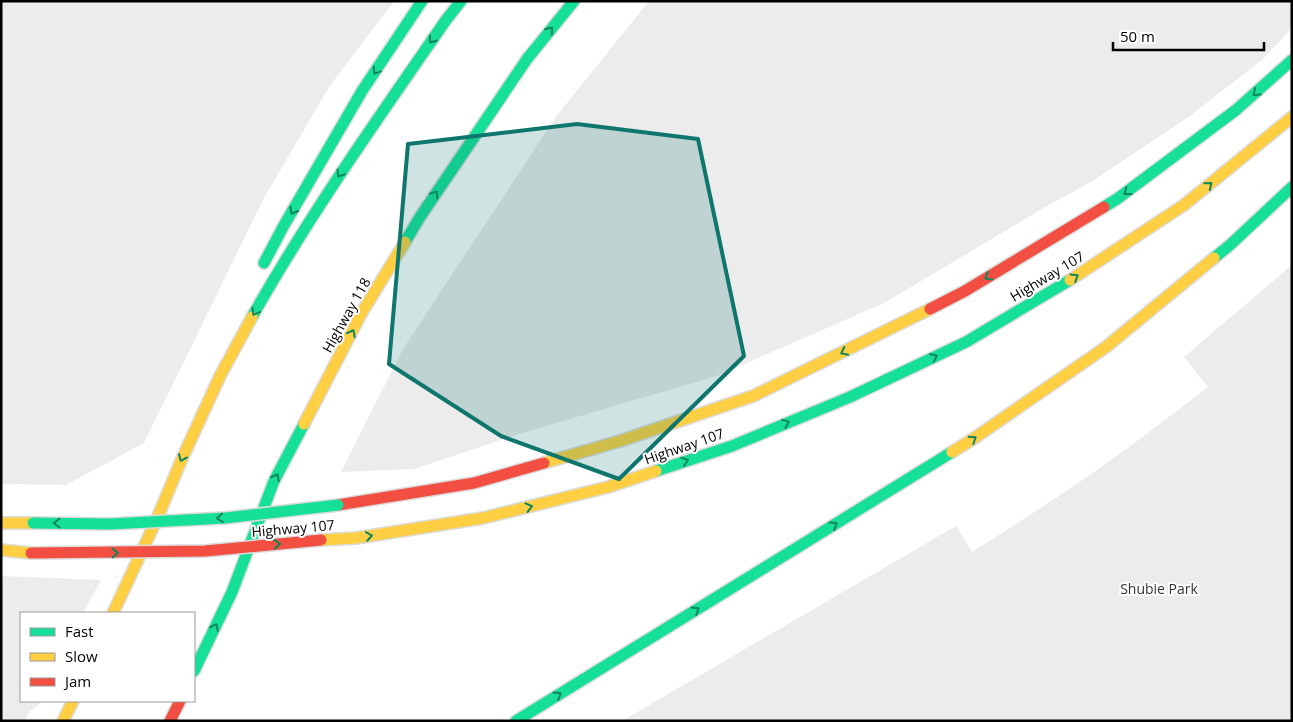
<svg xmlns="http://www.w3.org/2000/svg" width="1293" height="722" viewBox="0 0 1293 722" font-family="'Open Sans',sans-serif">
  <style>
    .green { fill: #ececec }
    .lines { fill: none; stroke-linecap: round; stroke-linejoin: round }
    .fast-casing { stroke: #dbdbdb; stroke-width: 14 }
    .slow-casing { stroke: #dbdbdb; stroke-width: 14 }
    .jam-casing { stroke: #dbdbdb; stroke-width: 14 }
    .fast { stroke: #16e098; stroke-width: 11 }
    .slow { stroke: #ffcf43; stroke-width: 11 }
    .jam { stroke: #f24e42; stroke-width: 11 }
    .fast-bridge-casing { stroke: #dbdbdb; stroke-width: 14; stroke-linecap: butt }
    .jam-bridge-casing { stroke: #dbdbdb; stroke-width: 14; stroke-linecap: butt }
    .fast-bridge { stroke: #16e098; stroke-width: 11 }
    .jam-bridge { stroke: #f24e42; stroke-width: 11 }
    .oneway { stroke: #0d865b }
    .marked { fill: #0f766e; fill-opacity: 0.2; stroke: #0f766e; stroke-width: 4; stroke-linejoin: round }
    .labels { text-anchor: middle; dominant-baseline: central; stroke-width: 4; stroke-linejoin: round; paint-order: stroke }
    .street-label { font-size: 14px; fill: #000; stroke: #fff }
    .park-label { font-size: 14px; fill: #333; stroke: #fff }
  </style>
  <rect width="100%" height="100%" fill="#fff"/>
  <g class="green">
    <path d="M1,1h393l-65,86 -65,111 -120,245 -78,42 -65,-1z"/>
    <path d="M649,1h643v27l-29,31 -72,56 -100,67 -44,24 -163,97 -167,73 -195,57 -108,36 -73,3 62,-123 152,-231z"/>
    <path d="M1292,265v456h-670l334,-195 16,26c41,-26 82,-52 122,-80 39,-27 76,-56 114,-85l-24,-30z"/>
    <path d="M1,576l100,4 -18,33h-62v88h22l-14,11 -4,9h-24z"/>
  </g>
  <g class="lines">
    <defs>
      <g id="fast">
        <path d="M1104,207l13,-8 119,-89 56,-50"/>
        <path d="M405,242l15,-25 107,-158 47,-58"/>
        <path d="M1214,258l16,-13 62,-58"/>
        <path d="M264,263l19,-36 79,-136 60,-90"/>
        <path d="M252,317c58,-103 127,-200 194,-297l15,-19"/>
        <path d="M656,471l76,-25 118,-49 116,-55 104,-62"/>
        <path d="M194,671l38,-79 42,-111 30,-57"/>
        <path d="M516,721l436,-269"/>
      </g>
      <g id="slow">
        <path d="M1070,280l114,-75 108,-88"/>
        <path d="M304,424l57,-110 44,-72"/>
        <path d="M952,452l21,-13 133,-92 108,-89"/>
        <path d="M544,463l76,-22 133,-45 177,-87"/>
        <path d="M1,523h32"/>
        <path d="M321,540l35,-2 127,-20 125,-31 48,-16"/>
        <path d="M1,550l30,3"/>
        <path d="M113,613l43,-92 25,-60 39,-85 32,-59"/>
        <path d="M63,721l10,-20"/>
      </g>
      <g id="jam">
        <path d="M930,309l35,-18 139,-84"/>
        <path d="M338,505l136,-22 70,-20"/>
        <path d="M170,721l10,-20"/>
      </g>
    </defs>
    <use href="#fast" class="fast-casing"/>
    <use href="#slow" class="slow-casing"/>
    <use href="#jam" class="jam-casing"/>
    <use href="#fast" class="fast"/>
    <use href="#slow" class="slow"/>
    <use href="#jam" class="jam"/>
    <defs>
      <path id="fast-bridge" d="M33,523l77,1 115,-6 113,-13"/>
      <path id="jam-bridge" d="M31,553l174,-2 116,-11"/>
    </defs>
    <use href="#fast-bridge" class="fast-bridge-casing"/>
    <use href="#jam-bridge" class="jam-bridge-casing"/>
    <use href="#fast-bridge" class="fast-bridge"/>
    <use href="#jam-bridge" class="jam-bridge"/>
  </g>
  <defs><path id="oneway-chevron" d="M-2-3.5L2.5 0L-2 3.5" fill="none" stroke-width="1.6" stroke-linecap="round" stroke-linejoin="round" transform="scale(1.25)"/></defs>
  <g class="oneway">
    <use href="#oneway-chevron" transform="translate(550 30) rotate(-51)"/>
    <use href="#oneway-chevron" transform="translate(432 40) rotate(125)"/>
    <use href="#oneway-chevron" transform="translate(376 71) rotate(124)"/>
    <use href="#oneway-chevron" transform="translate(1256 93) rotate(138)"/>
    <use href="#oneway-chevron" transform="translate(340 174) rotate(122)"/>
    <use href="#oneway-chevron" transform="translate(1209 185) rotate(-39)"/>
    <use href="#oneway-chevron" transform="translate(1127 192) rotate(143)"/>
    <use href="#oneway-chevron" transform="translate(435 194) rotate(-56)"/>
    <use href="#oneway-chevron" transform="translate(293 211) rotate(120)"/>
    <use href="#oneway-chevron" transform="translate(988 277) rotate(149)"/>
    <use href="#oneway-chevron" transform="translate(1075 277) rotate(-32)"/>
    <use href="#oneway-chevron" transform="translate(255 312) rotate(119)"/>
    <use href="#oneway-chevron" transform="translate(352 333) rotate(-62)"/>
    <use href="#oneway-chevron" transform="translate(844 352) rotate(154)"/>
    <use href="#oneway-chevron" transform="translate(934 357) rotate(-25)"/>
    <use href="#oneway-chevron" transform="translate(786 423) rotate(-22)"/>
    <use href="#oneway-chevron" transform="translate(973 439) rotate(-33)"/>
    <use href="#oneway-chevron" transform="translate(182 458) rotate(114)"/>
    <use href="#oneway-chevron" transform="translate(685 461) rotate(-19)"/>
    <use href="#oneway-chevron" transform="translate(276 477) rotate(-63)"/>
    <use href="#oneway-chevron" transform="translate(529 507) rotate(-14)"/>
    <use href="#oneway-chevron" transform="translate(220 518) rotate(176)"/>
    <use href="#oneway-chevron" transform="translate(57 523) rotate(-179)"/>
    <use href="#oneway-chevron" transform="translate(834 525) rotate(-32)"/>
    <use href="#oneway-chevron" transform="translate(369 536) rotate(-9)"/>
    <use href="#oneway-chevron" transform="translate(277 544) rotate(-5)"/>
    <use href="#oneway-chevron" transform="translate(115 553)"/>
    <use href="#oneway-chevron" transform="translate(696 610) rotate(-32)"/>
    <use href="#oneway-chevron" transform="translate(215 627) rotate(-64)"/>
    <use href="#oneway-chevron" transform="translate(558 695) rotate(-32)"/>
  </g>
  <path class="marked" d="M577,124l121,15 46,217 -125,123 -118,-43 -112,-72 19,-220z"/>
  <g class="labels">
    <g class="street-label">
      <text transform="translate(1047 276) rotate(-31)">Highway 107</text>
      <text transform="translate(346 315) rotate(-61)">Highway 118</text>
      <text transform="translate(684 446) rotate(-19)">Highway 107</text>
      <text transform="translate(293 528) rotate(-5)">Highway 107</text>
    </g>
    <g class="park-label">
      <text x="1159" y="588">Shubie Park</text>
    </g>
  </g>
  <rect width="1293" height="722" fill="none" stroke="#000000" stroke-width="5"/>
  <rect x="20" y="612" width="175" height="90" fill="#ffffff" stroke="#999999"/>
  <rect x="30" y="628" width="25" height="8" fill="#16e098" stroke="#999999"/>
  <text x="65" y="637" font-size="15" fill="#000000">Fast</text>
  <rect x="30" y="653" width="25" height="8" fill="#ffcf43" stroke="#999999"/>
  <text x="65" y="662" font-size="15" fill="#000000">Slow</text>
  <rect x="30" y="678" width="25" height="8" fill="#f24e42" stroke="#999999"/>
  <text x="65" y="687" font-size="15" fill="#000000">Jam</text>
  <path d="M1113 42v8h151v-8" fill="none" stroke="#000000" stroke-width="2.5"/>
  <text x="1120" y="42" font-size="15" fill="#000000" stroke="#ffffff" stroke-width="4" paint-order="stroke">50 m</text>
</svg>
